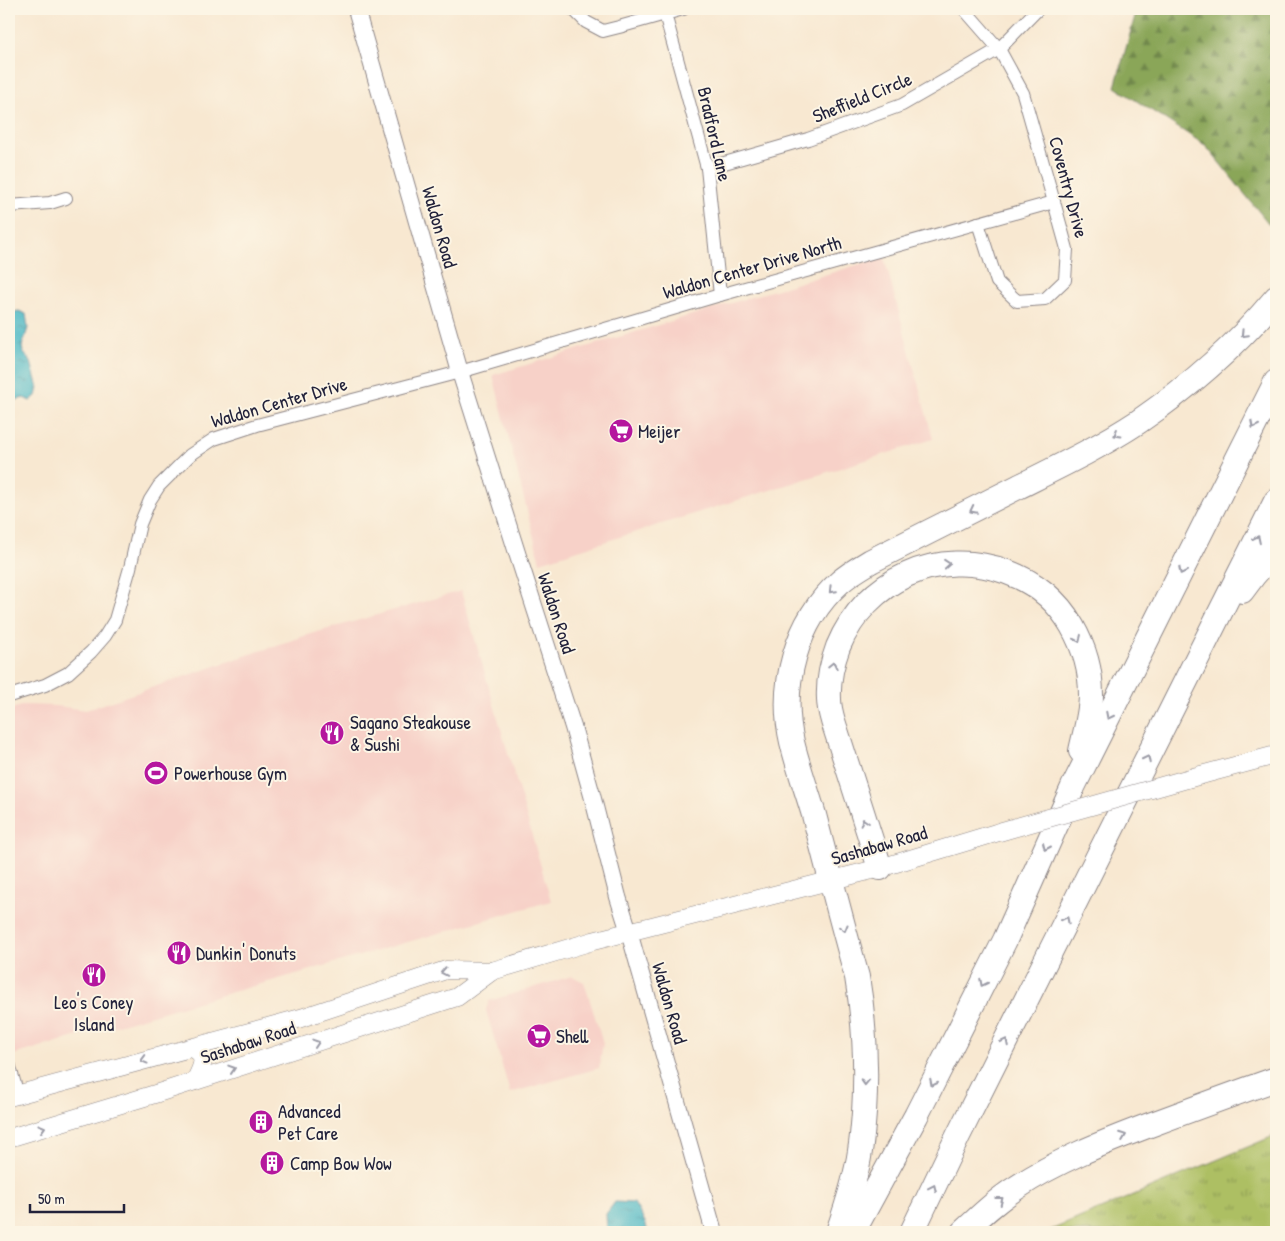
<svg xmlns="http://www.w3.org/2000/svg" width="1285" height="1241" viewBox="0 0 1285 1241" font-family="'Patrick Hand',sans-serif">
  <style>
    .built { fill: #f7d1c8 }
    .grass { fill: url(#grass-tufts); stroke: #68704f }
    .forest { fill: url(#forest-firs); stroke: #56644a }
    .water { fill: url(#water-ripples); stroke: #366c80 }
    .lines { fill: none; stroke-linecap: round; stroke-linejoin: round }
    .minor-casing { stroke: #8d8586; stroke-width: 14 }
    .tertiary-casing { stroke: #8d8586; stroke-width: 18 }
    .secondary-casing { stroke: #8d8586; stroke-width: 19 }
    .motorway-casing { stroke: #8d8586; stroke-width: 26 }
    .minor { stroke: #fff; stroke-width: 12 }
    .tertiary { stroke: #fff; stroke-width: 16 }
    .secondary { stroke: #fff; stroke-width: 18 }
    .motorway { stroke: #fff; stroke-width: 24 }
    .secondary-bridge-casing { stroke: #8d8586; stroke-width: 19; stroke-linecap: butt }
    .secondary-bridge { stroke: #fff; stroke-width: 18 }
    .oneway { stroke: #9c9ca7 }
    .labels { text-anchor: middle; dominant-baseline: central; stroke-width: 4; stroke-linejoin: round; paint-order: stroke }
    .street-label { font-size: 19px; fill: #22223b; stroke: #fcf5e5 }
    .poi-label { font-size: 19px; fill: #22223b; stroke: #fcf5e5; text-anchor: start }
  </style>
  <defs>
    <pattern id="grass-tufts" width="24" height="20" patternUnits="userSpaceOnUse" patternTransform="scale(1.25)"><rect width="24" height="20" fill="#adbf63"/><path d="M3 7l-1-3M5 7V3M7 7l1-3M15 17l-1-3M17 17v-4M19 17l1-3" fill="none" stroke="#8c9b53"/></pattern>
    <pattern id="forest-firs" width="22" height="20" patternUnits="userSpaceOnUse" patternTransform="scale(1.25)"><rect width="22" height="20" fill="#8aa659"/><path d="M5 1l3.5 6h-7zM16 11l3.5 6h-7z" fill="#70874b"/></pattern>
    <pattern id="water-ripples" width="26" height="14" patternUnits="userSpaceOnUse" patternTransform="scale(1.25)"><rect width="26" height="14" fill="#4ab7c5"/><path d="M2 4q2-2 4 0t4 0M15 11q2-2 4 0t4 0" fill="none" stroke="#3d94a1"/></pattern>
  </defs>
  <rect width="100%" height="100%" fill="#fcf5e5"/>
  <filter id="ink" filterUnits="userSpaceOnUse"><feTurbulence type="fractalNoise" baseFrequency=".02" numOctaves="2"/><feDisplacementMap in="SourceGraphic" scale="10" xChannelSelector="R" yChannelSelector="G"/><feConvolveMatrix kernelMatrix="1 2 1 2 8 2 1 2 1" color-interpolation-filters="sRGB"/></filter>
  <filter id="wash" filterUnits="userSpaceOnUse"><feTurbulence type="fractalNoise" baseFrequency=".0096" numOctaves="4" result="noise"/><feDisplacementMap in="SourceGraphic" scale="20" xChannelSelector="R" yChannelSelector="G"/><feGaussianBlur stdDeviation="1.12" result="paint"/><feColorMatrix in="noise" values="0 0 0 0 0 0 0 0 0 0 0 0 0 0 0 0 0 1.4 0 .05"/><feComposite in="paint" operator="in"/></filter>
  <g filter="url(#wash)">
    <rect width="100%" height="100%" fill="#f8e8d1"/>
    <g class="built">
      <path d="M884,257l49,182 -393,123 -47,-187z"/>
      <path d="M461,591l90,310 -542,155v-346l15,-5 32,1 30,4 221,-75z"/>
      <path d="M572,976l12,6 7,22 12,39 -4,25 -89,25 -24,-83 3,-9z"/>
    </g>
    <path class="grass" d="M1276,1135v97h-230z"/>
    <path class="forest" d="M1137,9h139v205l-7,10 -64,-79 -90,-58z"/>
    <g class="water">
      <path d="M9,308l4,4 6,-1 7,3 2,14 -6,19 1,5 8,10 7,26 -2,8 -6,5 -6,-3 -15,4z"/>
      <path d="M615,1202l19,1 11,19 3,10h-41l-1,-18z"/>
    </g>
  </g>
  <g filter="url(#ink)">
    <g class="lines">
      <defs>
        <g id="minor">
          <path d="M573,9l13,13 17,9 16,-4 64,-18"/>
          <path d="M964,9l35,40 24,44 31,109 13,47 -2,31 -20,19 -28,2 -20,-19 -19,-59"/>
          <path d="M665,14l42,154 13,127"/>
          <path d="M707,168l101,-29 94,-34 97,-56 39,-40"/>
          <path d="M9,206l41,-3 16,-5"/>
          <path d="M9,696l36,-11 23,-12 23,-21 14,-16 10,-16 15,-52 10,-44 10,-24 9,-14 31,-31 24,-16 43,-14 203,-53 260,-77 334,-93"/>
          <path d="M9,1064l9,31"/>
        </g>
        <path id="tertiary" d="M356,9l104,363 58,184 55,171 19,68 26,102 11,35 85,300"/>
        <g id="secondary">
          <path d="M1201,775l75,-20"/>
          <path d="M191,1048c19,6 10,21 4,33"/>
          <path d="M9,1097l292,-79 145,-48 46,1 101,-30 287,-73 119,-36"/>
          <path d="M9,1138l146,-44 302,-97 35,-26"/>
        </g>
        <g id="motorway">
          <path d="M1242,591l12,-16 22,-25"/>
          <path d="M880,868l-47,-147c-2,-7 -4,-15 -4,-22 -1,-18 3,-36 9,-52 28,-68 100,-100 169,-75 28,10 51,29 65,54 12,21 19,45 19,69 0,19 -6,37 -10,56"/>
          <path d="M838,1232c9,-26 18,-53 22,-81 2,-12 3,-25 4,-38 3,-47 1,-89 -7,-136 -15,-54 -29,-108 -43,-162 -7,-24 -16,-48 -22,-73 -13,-56 4,-121 48,-160 9,-8 21,-15 31,-21 49,-25 98,-49 147,-74 40,-20 82,-40 120,-65 51,-35 98,-76 138,-124"/>
          <path d="M853,1232l63,-116 89,-176 68,-153 203,-405"/>
          <path d="M912,1232l46,-96 318,-635"/>
          <path d="M963,1232c17,-16 34,-32 53,-44 40,-27 86,-45 131,-62 43,-16 86,-32 129,-47"/>
        </g>
      </defs>
      <use href="#minor" class="minor-casing"/>
      <use href="#tertiary" class="tertiary-casing"/>
      <use href="#secondary" class="secondary-casing"/>
      <use href="#motorway" class="motorway-casing"/>
      <use href="#minor" class="minor"/>
      <use href="#tertiary" class="tertiary"/>
      <use href="#secondary" class="secondary"/>
      <use href="#motorway" class="motorway"/>
      <defs>
        <path id="secondary-bridge" d="M999,832l202,-57"/>
      </defs>
      <use href="#secondary-bridge" class="secondary-bridge-casing"/>
      <use href="#secondary-bridge" class="secondary-bridge"/>
    </g>
    <defs><path id="oneway-chevron" d="M-2-3.5L2.5 0L-2 3.5" fill="none" stroke-width="1.6" stroke-linecap="round" stroke-linejoin="round" transform="scale(1.25)"/></defs>
    <g class="oneway">
      <use href="#oneway-chevron" transform="translate(1244 334) rotate(134)"/>
      <use href="#oneway-chevron" transform="translate(1254 425) rotate(117)"/>
      <use href="#oneway-chevron" transform="translate(1117 434) rotate(149)"/>
      <use href="#oneway-chevron" transform="translate(973 510) rotate(153)"/>
      <use href="#oneway-chevron" transform="translate(1257 539) rotate(-64)"/>
      <use href="#oneway-chevron" transform="translate(947 564) rotate(-5)"/>
      <use href="#oneway-chevron" transform="translate(1182 571) rotate(117)"/>
      <use href="#oneway-chevron" transform="translate(832 590) rotate(134)"/>
      <use href="#oneway-chevron" transform="translate(1078 639) rotate(65)"/>
      <use href="#oneway-chevron" transform="translate(833 665) rotate(-77)"/>
      <use href="#oneway-chevron" transform="translate(1109 716) rotate(117)"/>
      <use href="#oneway-chevron" transform="translate(1147 759) rotate(-63)"/>
      <use href="#oneway-chevron" transform="translate(864 822) rotate(-108)"/>
      <use href="#oneway-chevron" transform="translate(1046 847) rotate(114)"/>
      <use href="#oneway-chevron" transform="translate(1066 920) rotate(-63)"/>
      <use href="#oneway-chevron" transform="translate(844 928) rotate(75)"/>
      <use href="#oneway-chevron" transform="translate(444 972) rotate(169)"/>
      <use href="#oneway-chevron" transform="translate(983 983) rotate(117)"/>
      <use href="#oneway-chevron" transform="translate(1005 1042) rotate(-63)"/>
      <use href="#oneway-chevron" transform="translate(316 1043) rotate(-18)"/>
      <use href="#oneway-chevron" transform="translate(144 1060) rotate(165)"/>
      <use href="#oneway-chevron" transform="translate(232 1069) rotate(-18)"/>
      <use href="#oneway-chevron" transform="translate(865 1082) rotate(92)"/>
      <use href="#oneway-chevron" transform="translate(933 1083) rotate(117)"/>
      <use href="#oneway-chevron" transform="translate(42 1128) rotate(-16)"/>
      <use href="#oneway-chevron" transform="translate(1123 1136) rotate(-21)"/>
      <use href="#oneway-chevron" transform="translate(933 1188) rotate(-65)"/>
      <use href="#oneway-chevron" transform="translate(1000 1200) rotate(-38)"/>
    </g>
  </g>
  <defs>
    <symbol id="supermarket-disc" viewBox="-11 -11 22 22"><circle r="9.5" fill="#b5179e" stroke="#fcf5e5"/><path d="M-6-5.5h2.5l.6 2H6L4.5 2H-2.5L-4.4-4H-6ZM-1.5 3.2a1.3 1.3 0 1 0 .1 0ZM3 3.2a1.3 1.3 0 1 0 .1 0Z" fill="#fff"/></symbol>
    <symbol id="restaurant-disc" viewBox="-11 -11 22 22"><circle r="9.5" fill="#b5179e" stroke="#fcf5e5"/><path d="M-5-6h1v4h1v-4h1v4h1v-4h1v5L-1.5 .5V6h-2V.5L-5-1ZM5-6V6H3V1.5H1.5Q1.5-4 5-6Z" fill="#fff"/></symbol>
    <symbol id="stadium-disc" viewBox="-11 -11 22 22"><circle r="9.5" fill="#b5179e" stroke="#fcf5e5"/><path d="M0-5a6.5 5 0 1 0 0 10a6.5 5 0 1 0 0-10ZM-3.5-1.8h7v3.6h-7Z" fill="#fff"/></symbol>
    <symbol id="building-disc" viewBox="-11 -11 22 22"><circle r="9.5" fill="#b5179e" stroke="#fcf5e5"/><path d="M-4-6H4V6H1V3H-1V6H-4ZM-2.5-4.3h1.7v1.8h-1.7ZM.8-4.3h1.7v1.8H.8ZM-2.5-1h1.7V.8h-1.7ZM.8-1h1.7V.8H.8Z" fill="#fff"/></symbol>
  </defs>
  <g fill-rule="evenodd">
    <use href="#supermarket-disc" x="607" y="417" width="28" height="28"/>
    <use href="#restaurant-disc" x="318" y="719" width="28" height="28"/>
    <use href="#stadium-disc" x="142" y="759" width="28" height="28"/>
    <use href="#restaurant-disc" x="165" y="939" width="28" height="28"/>
    <use href="#restaurant-disc" x="80" y="961" width="28" height="28"/>
    <use href="#supermarket-disc" x="525" y="1022" width="28" height="28"/>
    <use href="#building-disc" x="247" y="1108" width="28" height="28"/>
    <use href="#building-disc" x="258" y="1149" width="28" height="28"/>
  </g>
  <g class="labels">
    <g class="street-label">
      <text transform="translate(862 97) rotate(-22)">Sheffield Circle</text>
      <text transform="translate(715 134) rotate(77)">Bradford Lane</text>
      <text transform="translate(1069 187) rotate(75)">Coventry Drive</text>
      <text transform="translate(440 227) rotate(74)">Waldon Road</text>
      <text transform="translate(752 267) rotate(-16)">Waldon Center Drive North</text>
      <text transform="translate(279 402) rotate(-16)">Waldon Center Drive</text>
      <text transform="translate(557 613) rotate(72)">Waldon Road</text>
      <text transform="translate(879 845) rotate(-16)">Sashabaw Road</text>
      <text transform="translate(670 1003) rotate(74)">Waldon Road</text>
      <text transform="translate(248 1042) rotate(-18)">Sashabaw Road</text>
    </g>
    <g class="poi-label">
      <text x="638" y="431">Meijer</text>
      <text x="350" y="722">Sagano Steakouse<tspan x="350" dy="22">&amp; Sushi</tspan></text>
      <text x="174" y="773">Powerhouse Gym</text>
      <text x="196" y="953">Dunkin' Donuts</text>
      <text x="94" y="1002" text-anchor="middle">Leo's Coney<tspan x="94" dy="22">Island</tspan></text>
      <text x="556" y="1036">Shell</text>
      <text x="278" y="1111">Advanced<tspan x="278" dy="22">Pet Care</tspan></text>
      <text x="290" y="1163">Camp Bow Wow</text>
    </g>
  </g>
  <rect width="1285" height="1241" fill="none" stroke="#fcf5e5" stroke-width="30"/>
  <path d="M30 1204v8h94v-8" fill="none" stroke="#22223b" stroke-width="2.5"/>
  <text x="38" y="1204" font-size="15" fill="#22223b" stroke="#fcf5e5" stroke-width="4" paint-order="stroke">50 m</text>
</svg>
